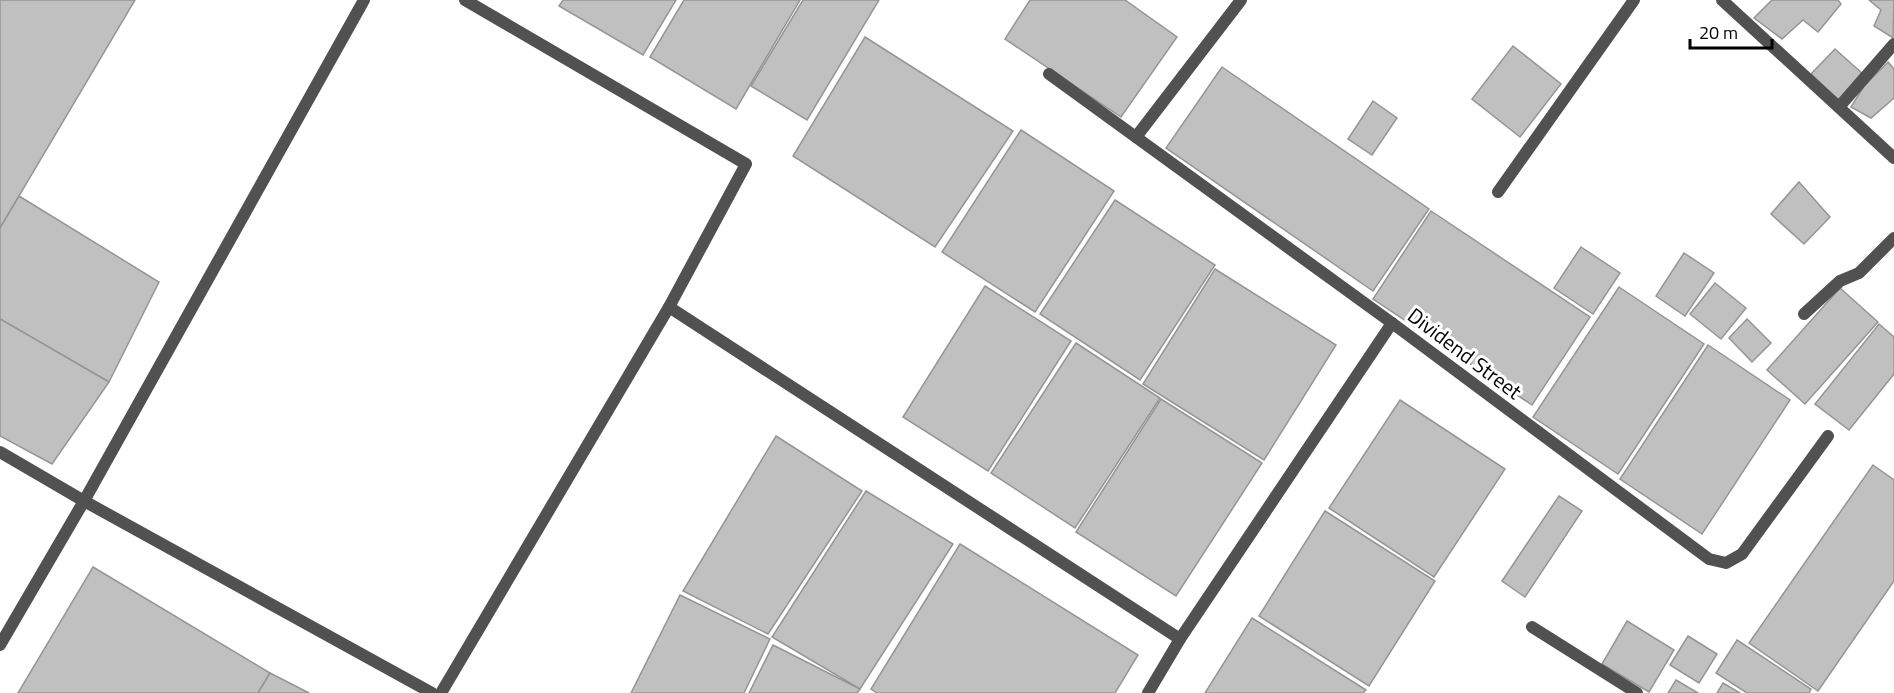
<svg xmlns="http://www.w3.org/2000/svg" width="1894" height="693" viewBox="0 0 1894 693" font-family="'Titillium Web',sans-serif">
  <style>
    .building { fill: #c0c0c0; stroke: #959595; stroke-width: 1.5 }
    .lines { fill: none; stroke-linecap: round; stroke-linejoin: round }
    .lane { stroke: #515151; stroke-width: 12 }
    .street { stroke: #515151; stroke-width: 12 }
    .labels { text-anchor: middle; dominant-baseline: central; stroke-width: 6; stroke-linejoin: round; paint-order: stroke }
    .street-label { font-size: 21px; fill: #000; stroke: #fff }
  </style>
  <rect width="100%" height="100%" fill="#fff"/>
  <g class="building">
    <path d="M0,0h135l-135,228z"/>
    <path d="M563,0h113l-33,55 -84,-49z"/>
    <path d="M684,0h116l-64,109 -86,-52z"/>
    <path d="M803,0h76l-72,120 -56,-34z"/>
    <path d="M1030,0h95l52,37 -56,80 -116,-78z"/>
    <path d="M1772,0h66l3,4 -23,28 -15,-12 -21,19 -28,-21z"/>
    <path d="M1869,0h25l-1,38 -19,-12 7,-16z"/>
    <path d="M865,37l148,94 -78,116 -142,-91z"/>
    <path d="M1513,46l48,38 -41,53 -48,-38z"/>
    <path d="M1835,49l28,25 -25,28 -27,-28z"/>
    <path d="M1888,62l6,7v29l-23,20 -20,-11 13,-21z"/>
    <path d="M1222,67l207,142 -56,82 -207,-143z"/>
    <path d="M1373,101l24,17 -25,37 -24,-16z"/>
    <path d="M1021,130l93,61 -79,121 -93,-60z"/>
    <path d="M1799,182l31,35 -26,27 -33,-30z"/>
    <path d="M19,196l140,86 -50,100 -109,-63v-91z"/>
    <path d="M1115,200l100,65 -75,115 -100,-66z"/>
    <path d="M1431,211l159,106 -58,88 -159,-106z"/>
    <path d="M1581,247l39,26 -27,41 -39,-26z"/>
    <path d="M1684,253l30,20 -29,43 -29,-20z"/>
    <path d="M1215,269l121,76 -72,115 -121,-76z"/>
    <path d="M1715,283l31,25 -25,31 -31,-25z"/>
    <path d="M985,286l86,55 -83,130 -85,-54z"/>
    <path d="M1619,287l85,57 -86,130 -85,-57z"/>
    <path d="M1840,288l38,34 -73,82 -38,-34z"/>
    <path d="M0,319l109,63 -57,82 -52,-28z"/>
    <path d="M1747,319l24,24 -19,19 -23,-24z"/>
    <path d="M1879,324l15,13v37l-45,56 -34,-26z"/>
    <path d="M1076,343l84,55 -85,130 -84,-55z"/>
    <path d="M1708,345l82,55 -88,134 -82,-55z"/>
    <path d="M1161,399l101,64 -86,133 -100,-64z"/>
    <path d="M1400,400l105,69 -71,108 -105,-69z"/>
    <path d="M776,436l86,55 -94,143 -85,-43z"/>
    <path d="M1873,465l21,15v101l-76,110 -69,-48z"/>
    <path d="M866,491l87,53 -93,145 -88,-52z"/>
    <path d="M1559,496l23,15 -57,86 -23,-16z"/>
    <path d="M1325,511l110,70 -66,105 -110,-70z"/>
    <path d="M960,544l178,111 -23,38h-238l-6,-4z"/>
    <path d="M93,567l177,106 -12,20h-240z"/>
    <path d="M680,595l90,44 -26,54h-113z"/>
    <path d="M1252,618l114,72 -3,3h-158z"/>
    <path d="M1627,621l47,29 -25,42 -47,-28z"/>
    <path d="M1688,636l29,18 -18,29 -29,-18z"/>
    <path d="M1737,640l74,49 -2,4h-62l-31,-20z"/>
    <path d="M773,645l87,44 -3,4h-108z"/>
    <path d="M270,673l39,20h-51z"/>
    <path d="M1676,680l22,13h-30z"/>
    <path d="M1723,683l17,10h-23z"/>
  </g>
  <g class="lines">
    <g class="lane">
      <path d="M1049,74l343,249 317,236 17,4 16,-9 86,-118"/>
      <path d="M1136,137l105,-137"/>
      <path d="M1498,192l136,-192"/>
      <path d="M669,307l511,332"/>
      <path d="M0,452l84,49 348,192"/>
      <path d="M0,645l84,-144 280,-501"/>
      <path d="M441,693l228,-386 77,-143 -281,-164"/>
      <path d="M1148,693l32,-54 212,-316"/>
    </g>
    <g class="street">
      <path d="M1722,0l172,158"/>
      <path d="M1839,107l55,-63"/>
      <path d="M1804,314l36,-33 19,-8 35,-35"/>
      <path d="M1532,627l105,66"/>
    </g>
  </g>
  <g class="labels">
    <g class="street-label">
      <text transform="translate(1465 353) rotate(37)">Dividend Street</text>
    </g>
  </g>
  <path d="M1690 39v9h82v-9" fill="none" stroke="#000000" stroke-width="3"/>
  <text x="1699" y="39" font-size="18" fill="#000000" stroke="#ffffff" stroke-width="4.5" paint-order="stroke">20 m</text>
</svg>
